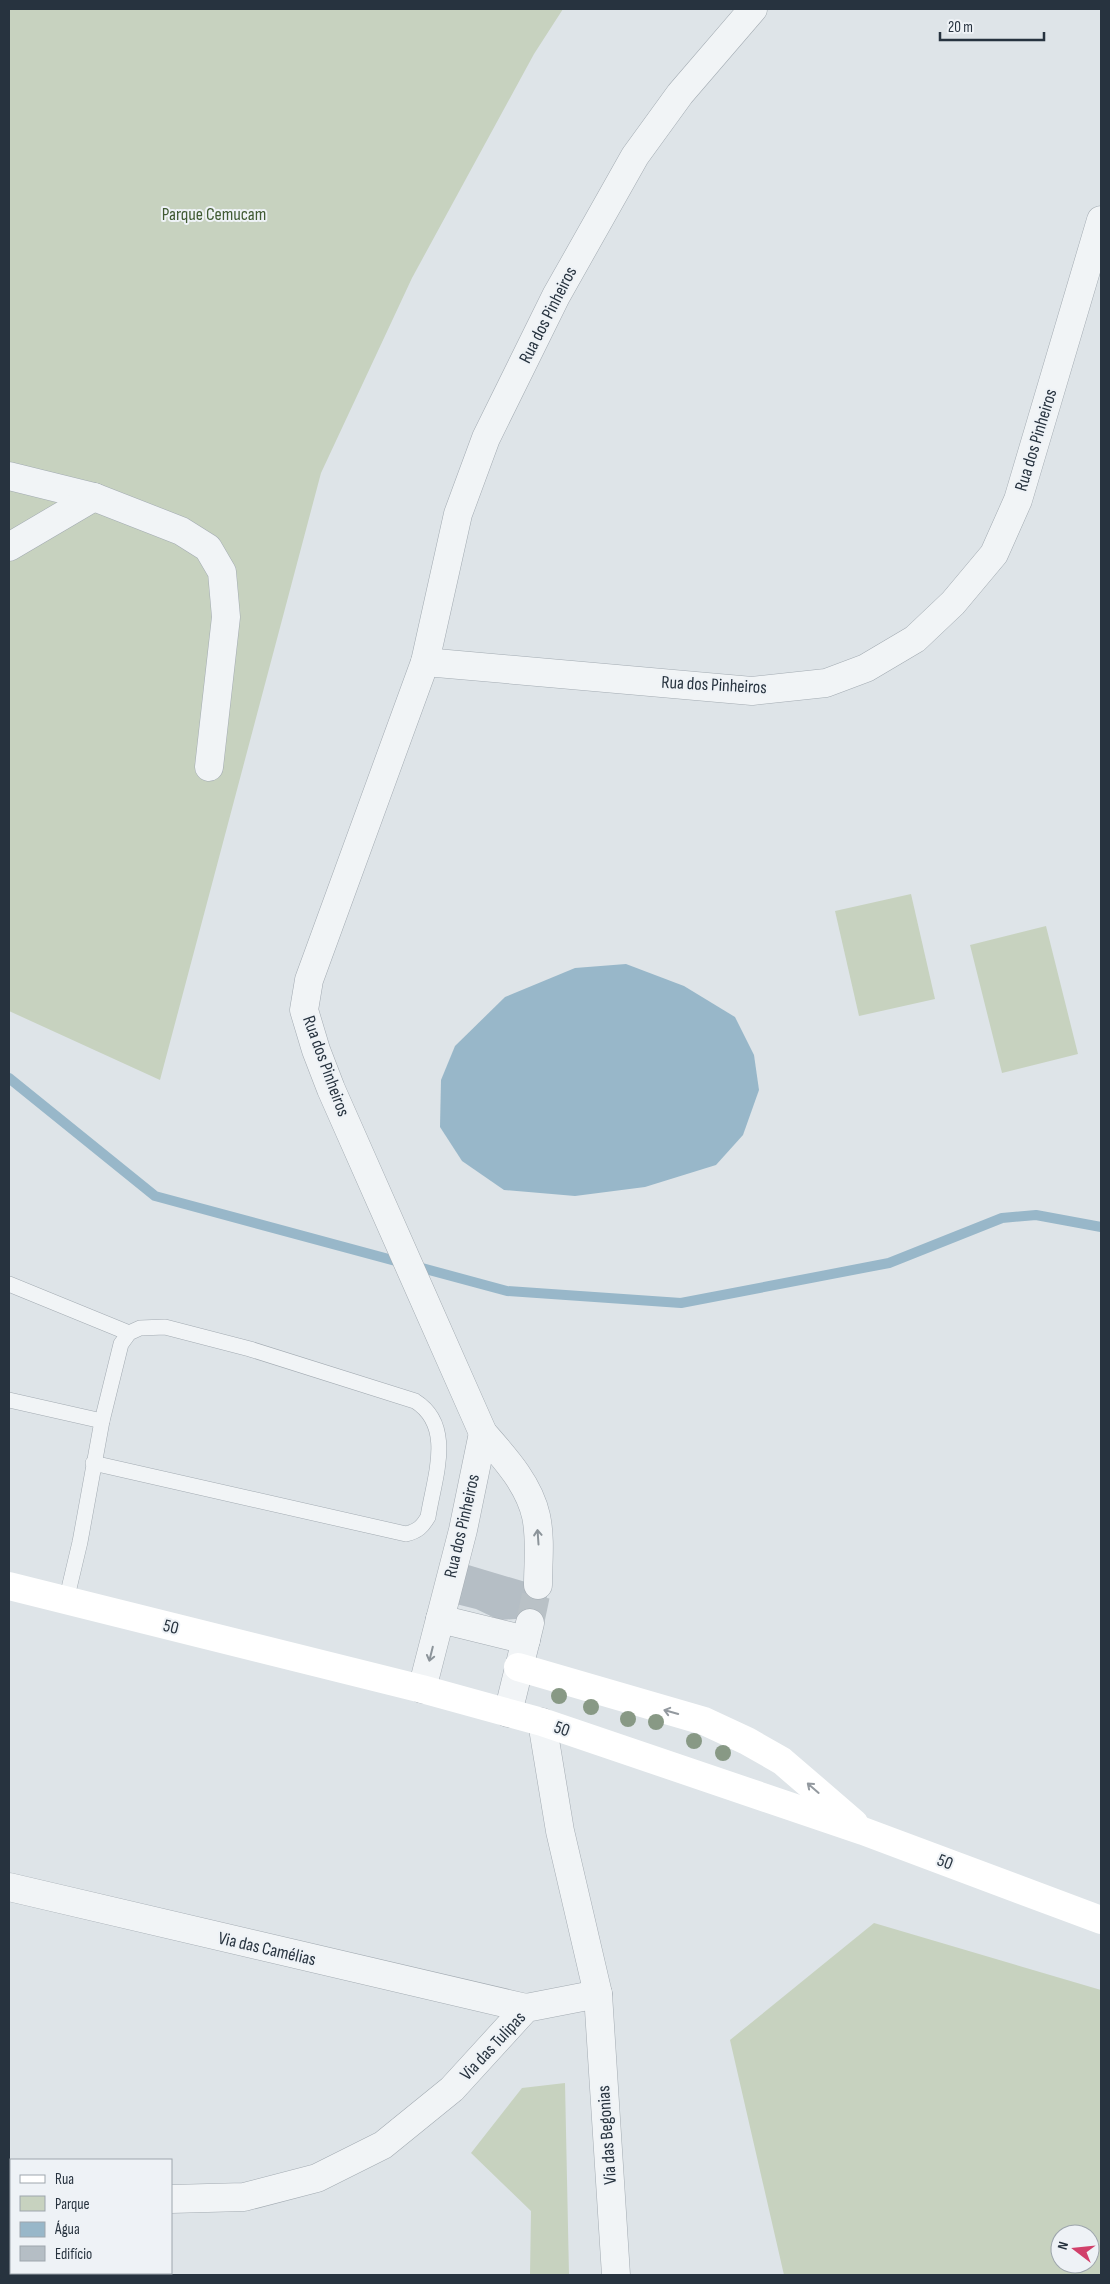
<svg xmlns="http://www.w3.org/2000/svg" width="1110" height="2284" viewBox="0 0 1110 2284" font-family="'Sofia Sans Condensed',sans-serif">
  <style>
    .green { fill: #c7d2bf; fill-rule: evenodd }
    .water { fill: #98b7c9 }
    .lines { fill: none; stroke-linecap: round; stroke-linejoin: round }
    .stream { stroke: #98b7c9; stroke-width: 10 }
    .building { fill: #b5bec5 }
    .minor-tunnel { stroke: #b9c1c6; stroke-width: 28; stroke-dasharray: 28 14; stroke-linecap: butt }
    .service-casing { stroke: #a3abb2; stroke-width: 16 }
    .minor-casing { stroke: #a3abb2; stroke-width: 29 }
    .service { stroke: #f1f4f6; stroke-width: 15 }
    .minor { stroke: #f1f4f6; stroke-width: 28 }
    .secondary { stroke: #fff; stroke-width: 28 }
    .tree { fill: #889985 }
    .oneway { stroke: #8c949a }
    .oneway2 { stroke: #93999f }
    .labels { text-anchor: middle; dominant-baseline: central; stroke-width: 4; stroke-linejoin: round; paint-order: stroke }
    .park-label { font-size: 18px; fill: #415b34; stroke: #eef2f6 }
    .street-label { font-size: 18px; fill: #27333f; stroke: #eef2f6 }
  </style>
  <rect width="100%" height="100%" fill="#dee4e8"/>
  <g class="green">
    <path d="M9,9h554l-29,45 -122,224 -91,195 -161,607 -151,-69z"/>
    <path d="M911,894l24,105 -76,17 -24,-105z"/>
    <path d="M1046,926l32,128 -76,19 -32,-128z"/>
    <path d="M874,1923l227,67v285h-317l-54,-235zM1060,2234h30v30h-30z"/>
    <path d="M565,2083l4,192h-39l1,-64 -60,-58 51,-65z"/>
    <path d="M95,2273h67l6,2h-72z"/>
  </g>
  <path class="water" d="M626,964l58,22 51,31 19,38 5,35 -16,45 -27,30 -71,22 -70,9 -71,-6 -42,-29 -22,-34 1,-47 14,-34 50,-49 70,-29z"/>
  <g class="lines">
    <path class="stream" d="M9,1078l146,118 352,95 174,12 208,-40 113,-45 34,-3 65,12"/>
  </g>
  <path class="building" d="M465,1564l84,25 -10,37 -23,-7 -17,1 -23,-11 -20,-5z"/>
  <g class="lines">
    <path class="minor-tunnel" d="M530,1623l8,-38"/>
    <defs>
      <g id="service">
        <path d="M9,1284l120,49"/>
        <path d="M9,1400l93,21"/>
        <path d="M66,1601l14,-59 22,-121 19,-77 8,-11 11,-5 25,-1 85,22 165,52c40,25 19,77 13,116 -6,10 -10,14 -22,17l-313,-71"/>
      </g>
      <g id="minor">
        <path d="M9,476l85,21 87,34 27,17 14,24 4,45 -17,150"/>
        <path d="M9,547l85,-50"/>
        <path d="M425,662l327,29 74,-8 40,-15 49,-29 38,-36 41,-49 24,-54 83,-280"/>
        <path d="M538,1585c0,-22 3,-46 -2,-69 -7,-32 -32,-59 -53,-83l-152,-344 -15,-39 -12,-40 5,-30 116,-318 33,-148 28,-76 70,-142 79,-140 45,-62 73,-85"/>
        <path d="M440,1619l86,21"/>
        <path d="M422,1689l41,-159 20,-97"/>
        <path d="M508,1713l22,-90"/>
        <path d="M542,1722l18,109 38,163 18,281"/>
        <path d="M9,1887l517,121"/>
        <path d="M9,2180l2,1"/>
        <path d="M171,2199l73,-2 73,-19 66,-33 69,-56 74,-81 72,-14"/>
        <path d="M68,2273v2"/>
      </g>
    </defs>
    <use href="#service" class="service-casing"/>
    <use href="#minor" class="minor-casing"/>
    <use href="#service" class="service"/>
    <use href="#minor" class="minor"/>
    <g class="secondary">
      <path d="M9,1586l413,103 120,33 321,109 238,89"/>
      <path d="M518,1667l186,54 43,20 35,20 72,62"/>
    </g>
  </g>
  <g class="tree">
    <circle cx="559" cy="1696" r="8"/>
    <circle cx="591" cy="1707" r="8"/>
    <circle cx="628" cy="1719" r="8"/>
    <circle cx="656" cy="1722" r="8"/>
    <circle cx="694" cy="1741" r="8"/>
    <circle cx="723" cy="1753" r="8"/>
  </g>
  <defs><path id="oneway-shaft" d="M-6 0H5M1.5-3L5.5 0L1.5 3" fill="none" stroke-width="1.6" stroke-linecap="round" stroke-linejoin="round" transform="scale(1.25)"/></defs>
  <g class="oneway">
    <use href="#oneway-shaft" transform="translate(538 1537) rotate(-94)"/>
    <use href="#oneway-shaft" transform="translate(431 1654) rotate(104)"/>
  </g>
  <g class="oneway2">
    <use href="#oneway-shaft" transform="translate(671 1712) rotate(-164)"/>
    <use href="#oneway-shaft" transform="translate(813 1788) rotate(-139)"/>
  </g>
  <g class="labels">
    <g class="park-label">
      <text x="214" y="214">Parque Cemucam</text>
    </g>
    <g class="street-label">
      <text transform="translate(548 315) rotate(-63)">Rua dos Pinheiros</text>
      <text transform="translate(1036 440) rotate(-73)">Rua dos Pinheiros</text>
      <text transform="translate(714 685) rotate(3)">Rua dos Pinheiros</text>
      <text transform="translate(326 1066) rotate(70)">Rua dos Pinheiros</text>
      <text transform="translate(462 1526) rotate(-77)">Rua dos Pinheiros</text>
      <text transform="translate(171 1627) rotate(14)">50</text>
      <text transform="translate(562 1729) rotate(19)">50</text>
      <text transform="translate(945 1862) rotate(21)">50</text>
      <text transform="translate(267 1949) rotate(13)">Via das Camélias</text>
      <text transform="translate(493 2046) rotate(-47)">Via das Tulipas</text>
      <text transform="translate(607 2135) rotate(-94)">Via das Begonias</text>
    </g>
  </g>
  <rect width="1110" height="2284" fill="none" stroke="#27333f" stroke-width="20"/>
  <rect x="10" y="2159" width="162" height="115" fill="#eef2f6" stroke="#9ea6ad"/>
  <rect x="20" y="2175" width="25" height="8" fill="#ffffff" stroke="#9ea6ad"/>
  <text x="55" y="2184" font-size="15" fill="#27333f">Rua</text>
  <rect x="20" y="2196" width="25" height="15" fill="#c7d2bf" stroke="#9ea6ad"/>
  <text x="55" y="2209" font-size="15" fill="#27333f">Parque</text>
  <rect x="20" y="2222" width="25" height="15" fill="#98b7c9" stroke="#9ea6ad"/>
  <text x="55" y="2234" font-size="15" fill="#27333f">Água</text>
  <rect x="20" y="2246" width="25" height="15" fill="#b5bec5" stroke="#9ea6ad"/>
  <text x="55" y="2259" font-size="15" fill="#27333f">Edifício</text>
  <g transform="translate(1075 2249) rotate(286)"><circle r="24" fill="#eef2f6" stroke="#9ea6ad"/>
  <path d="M0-4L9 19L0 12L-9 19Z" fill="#d1406a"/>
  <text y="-8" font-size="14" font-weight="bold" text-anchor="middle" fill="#27333f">N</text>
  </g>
  <path d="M940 32v8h104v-8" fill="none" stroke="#27333f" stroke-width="2.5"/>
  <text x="948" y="32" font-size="15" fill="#27333f" stroke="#eef2f6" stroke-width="4" paint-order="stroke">20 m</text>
</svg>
